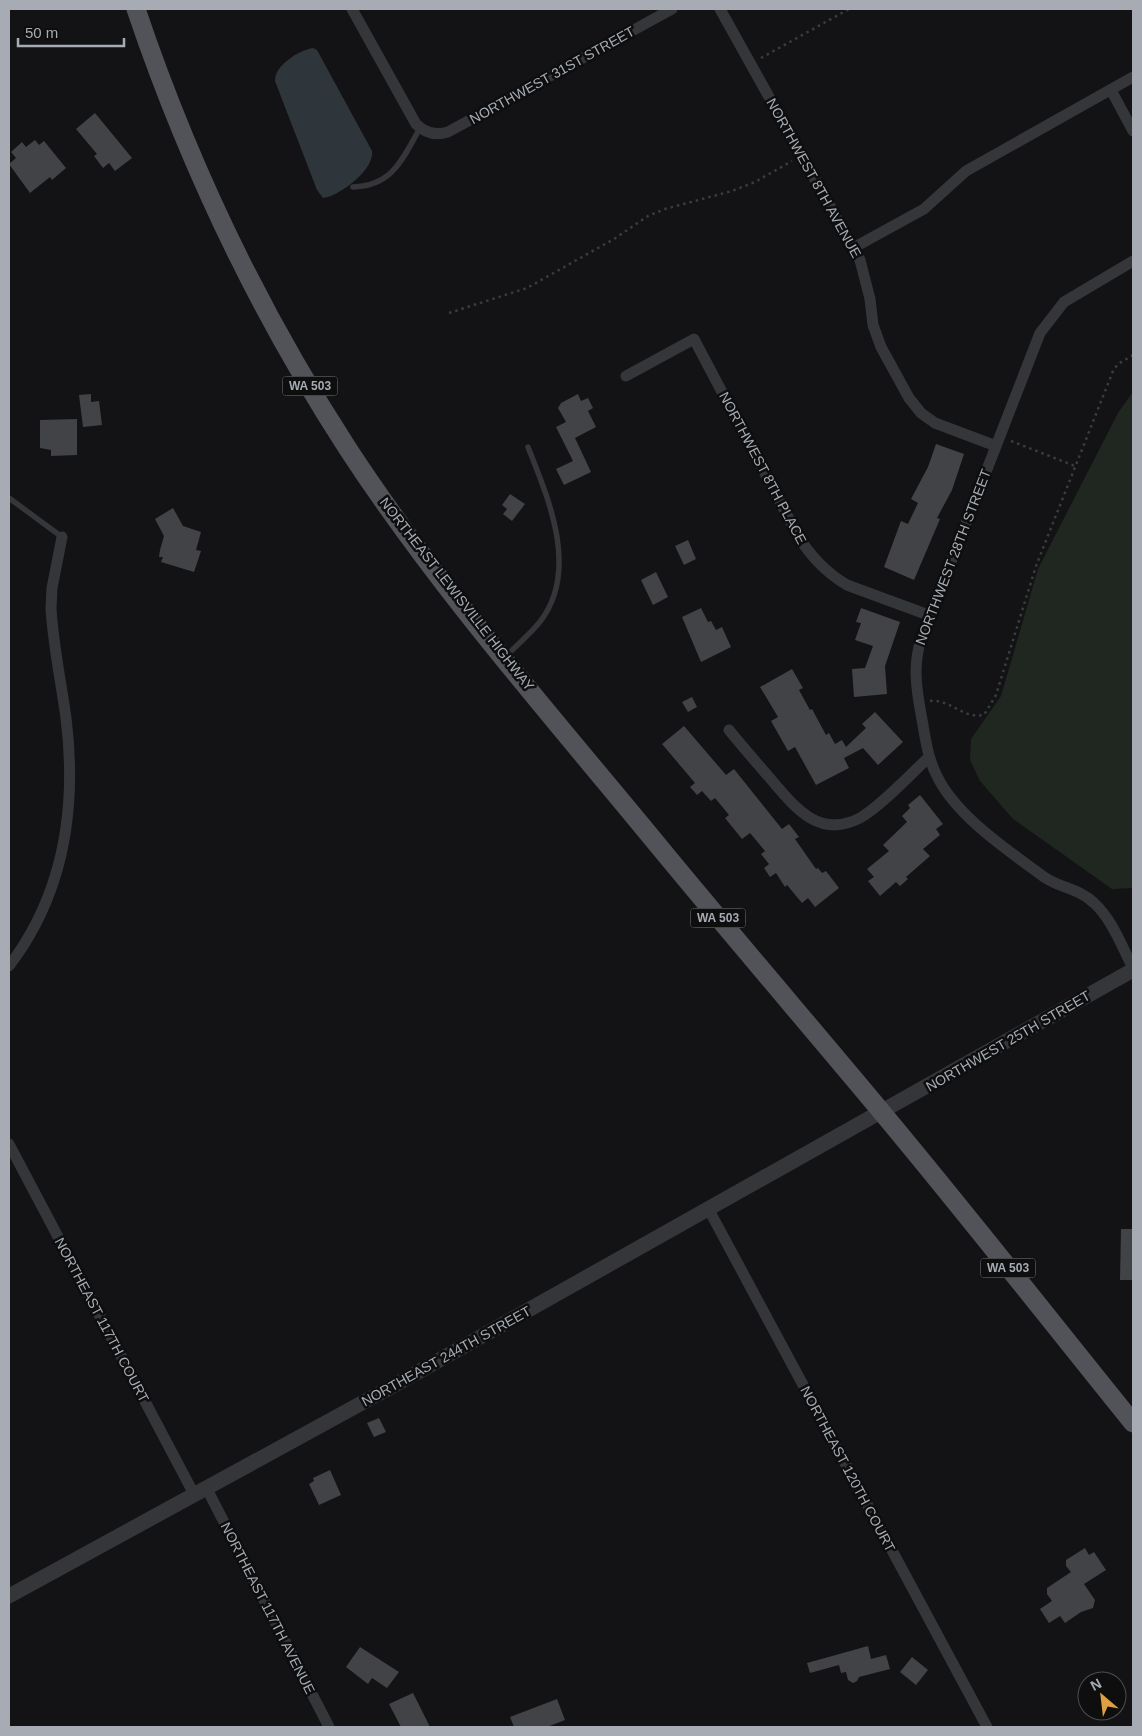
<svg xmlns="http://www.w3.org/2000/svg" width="1142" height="1736" viewBox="0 0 1142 1736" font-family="Helvetica,sans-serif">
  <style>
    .green { fill: #202720 }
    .water { fill: #2e363c }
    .building { fill: #424347 }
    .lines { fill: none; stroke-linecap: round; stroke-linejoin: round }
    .path { stroke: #3b3c40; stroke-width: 2.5; stroke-dasharray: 2.5 4; stroke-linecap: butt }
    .service { stroke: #353639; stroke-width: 5.5 }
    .minor { stroke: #353639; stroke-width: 11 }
    .tertiary { stroke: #353639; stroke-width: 15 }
    .primary { stroke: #515358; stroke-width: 19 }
    .labels { text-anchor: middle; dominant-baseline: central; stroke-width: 5; stroke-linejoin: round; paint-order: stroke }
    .shield { fill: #0e0e0f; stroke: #787c82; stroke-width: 1 }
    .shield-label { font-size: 12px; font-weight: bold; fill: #a6abb4 }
    .street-label { font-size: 14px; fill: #a6abb4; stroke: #0e0e0f }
  </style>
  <rect width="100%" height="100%" fill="#131315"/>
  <path class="green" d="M1133,392v496l-21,1 -99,-70 -33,-38 -10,-21 1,-21 30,-43 37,-127 80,-156z"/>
  <path class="water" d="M313,48l4,2 55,101c3,18 -32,45 -49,47l-6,-8 -42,-109c-1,-15 24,-31 38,-33z"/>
  <g class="building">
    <path d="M95,113l37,45 -17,13 -6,-8 -6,5 -9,-12 3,-2 -21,-25z"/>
    <path d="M35,140l4,5 5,-4 22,27 -14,12 -2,-3 -20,16 -21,-29 7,-6 -5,-6 11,-10 4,5z"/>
    <path d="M91,394v8l8,-1 3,24 -19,2 -4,-32z"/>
    <path d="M578,394l3,7 7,-3 5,10 -5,3 8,16 -21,11 16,34 -27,13 -8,-16 17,-8 -17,-34 10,-5 -8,-14 3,-5z"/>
    <path d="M77,419v36l-26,1v-6l-11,-2v-28z"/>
    <path d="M936,444l28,10 -12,36 -15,28 3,1 -26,61 -30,-13 17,-46 7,3 10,-21 -7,-4 17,-32z"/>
    <path d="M510,494l15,10 -13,17 -9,-7 4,-5 -5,-4z"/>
    <path d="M173,508l10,18 18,6 -5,18 5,1 -7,21 -33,-10 2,-5h-4l1,-7 4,-14 -9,-17z"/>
    <path d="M688,540l8,19 -12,6 -9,-19z"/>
    <path d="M656,572l12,25 -15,8 -12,-25z"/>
    <path d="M701,608l7,14 3,-1 5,9 6,-3 9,20 -30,15 -19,-45z"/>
    <path d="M861,608l39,14 -15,44 2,28 -33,3 -2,-28 13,-1 8,-22 -18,-6 6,-17 -5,-1z"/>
    <path d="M792,669l11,19 -4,2 11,20 2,-1 14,26 3,-2 6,11 7,-4 4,7 20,-19 -4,-4 13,-12 28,30 -25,23 -15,-17 -19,10 5,10 -33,17 -21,-38 -7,4 -17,-30 7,-4 -18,-30z"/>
    <path d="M692,697l5,10 -9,5 -6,-10z"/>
    <path d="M684,726l42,49 8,-6 48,60 7,-5 10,13 -4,2 21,30 2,-1 4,5 4,-2 13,17 -24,19 -7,-9 -6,5 -15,-18 -2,2 -9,-14 -6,4 -6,-9 5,-4 -8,-10 4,-3 -15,-18 -8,6 -17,-21 4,-3 -14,-17 -4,3 -9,-10 -5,4 -7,-8 5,-4 -33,-39z"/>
    <path d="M920,795l23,29 -7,5 4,6 -17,14 7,7 -24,21 2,2 -8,7 -4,-4 -16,14 -12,-15 6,-4 -7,-8 22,-18 -6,-6 24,-23 -5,-6 8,-8 -2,-3z"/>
    <path d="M1121,1229h12v51h-13z"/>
    <path d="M379,1418l7,14 -12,5 -7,-14z"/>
    <path d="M330,1470l11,25 -22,10 -10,-21 5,-3 -1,-3z"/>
    <path d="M1085,1548l4,7 5,-3 12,18 -22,14 11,16 -2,8 -12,4 -16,11 -5,-7 -11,7 -9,-14 12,-8 -5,-7v-6l24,-16 -5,-6v-6z"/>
    <path d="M868,1646l3,13 15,-4 4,14 -31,8 -2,4 -4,2 -5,-3 -2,-8 -5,1 -2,-8 -29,8 -3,-10z"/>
    <path d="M360,1647l39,25 -12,16 -15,-10 -4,6 -22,-17z"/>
    <path d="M912,1657l16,13 -12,15 -16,-13z"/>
    <path d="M413,1693l17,34h-29l-12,-23z"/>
    <path d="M557,1699l8,21 -18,7h-33l-4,-10z"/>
  </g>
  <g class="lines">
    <g class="path">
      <path d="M761,58l88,-49"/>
      <path d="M449,313l78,-25 87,-49 34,-23 17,-7 67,-18 23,-9 37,-21"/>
      <path d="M1011,441l64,25"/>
      <path d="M930,701c21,-2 32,18 54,14l12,-20 40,-129 77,-195 5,-7 15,-9"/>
    </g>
    <g class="service">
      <path d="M353,187c40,-1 50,-29 67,-59"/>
      <path d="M9,498l53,39"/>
      <path d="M506,656c11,-11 23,-21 33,-33 41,-51 10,-123 -11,-176"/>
    </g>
    <g class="minor">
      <path d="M352,9l64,115c9,9 19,12 32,8l224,-123"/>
      <path d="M720,9l140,251 10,39 3,26 8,22 28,51 12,15 14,10 61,23"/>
      <path d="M1111,90l22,41"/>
      <path d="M853,248l71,-39 42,-38 167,-94"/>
      <path d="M1133,261l-69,41 -24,31 -119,306c-8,26 -5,48 0,75 4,21 6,43 16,62 19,40 72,75 107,101 16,11 36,12 50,26 18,16 28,44 39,65"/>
      <path d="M626,376l68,-37 103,195c13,22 28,38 50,51l84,31"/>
      <path d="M729,730c13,16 26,31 40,47 24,28 49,63 91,41 20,-11 52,-45 69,-61"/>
      <path d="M9,966c55,-72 68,-159 57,-248 -5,-37 -13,-73 -15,-110l1,-20 10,-51"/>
      <path d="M9,1144l186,352"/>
      <path d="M709,1210l278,517"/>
      <path d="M207,1489l122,238"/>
    </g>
    <path class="tertiary" d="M9,1596l393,-215 731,-411"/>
    <path class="primary" d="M136,9c52,154 123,303 212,440 94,144 210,274 318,406 71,86 143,170 214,255 86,103 169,209 253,313"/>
  </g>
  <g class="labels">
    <g class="shield">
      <rect x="282.5" y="376.5" width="55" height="19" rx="4"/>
      <rect x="690.5" y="908.5" width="55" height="19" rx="4"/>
      <rect x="980.5" y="1258.5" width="55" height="19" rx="4"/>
    </g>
    <g class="shield-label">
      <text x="310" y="386">WA 503</text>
      <text x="718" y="918">WA 503</text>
      <text x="1008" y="1268">WA 503</text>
    </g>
    <g class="street-label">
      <text transform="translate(552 75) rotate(-29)">NORTHWEST 31ST STREET</text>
      <text transform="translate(814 178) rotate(61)">NORTHWEST 8TH AVENUE</text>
      <text transform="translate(763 468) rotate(62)">NORTHWEST 8TH PLACE</text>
      <text transform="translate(953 557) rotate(-69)">NORTHWEST 28TH STREET</text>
      <text transform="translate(457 594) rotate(52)">NORTHEAST LEWISVILLE HIGHWAY</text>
      <text transform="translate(1008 1041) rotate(-30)">NORTHWEST 25TH STREET</text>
      <text transform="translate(102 1320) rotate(62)">NORTHEAST 117TH COURT</text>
      <text transform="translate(446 1356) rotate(-29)">NORTHEAST 244TH STREET</text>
      <text transform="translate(848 1469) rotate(62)">NORTHEAST 120TH COURT</text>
      <text transform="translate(268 1608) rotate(63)">NORTHEAST 117TH AVENUE</text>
    </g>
  </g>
  <rect width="1142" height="1736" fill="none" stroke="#a6abb4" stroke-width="20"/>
  <g transform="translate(1102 1696) rotate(332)"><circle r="24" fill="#0e0e0f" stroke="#4b4d51"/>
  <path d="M0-4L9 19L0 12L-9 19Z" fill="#dfa041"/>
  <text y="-8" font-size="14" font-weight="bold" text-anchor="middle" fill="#a6abb4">N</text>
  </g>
  <path d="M18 38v8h106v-8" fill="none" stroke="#a6abb4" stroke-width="2.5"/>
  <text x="25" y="38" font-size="15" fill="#a6abb4" stroke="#0e0e0f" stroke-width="4" paint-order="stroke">50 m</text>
</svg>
